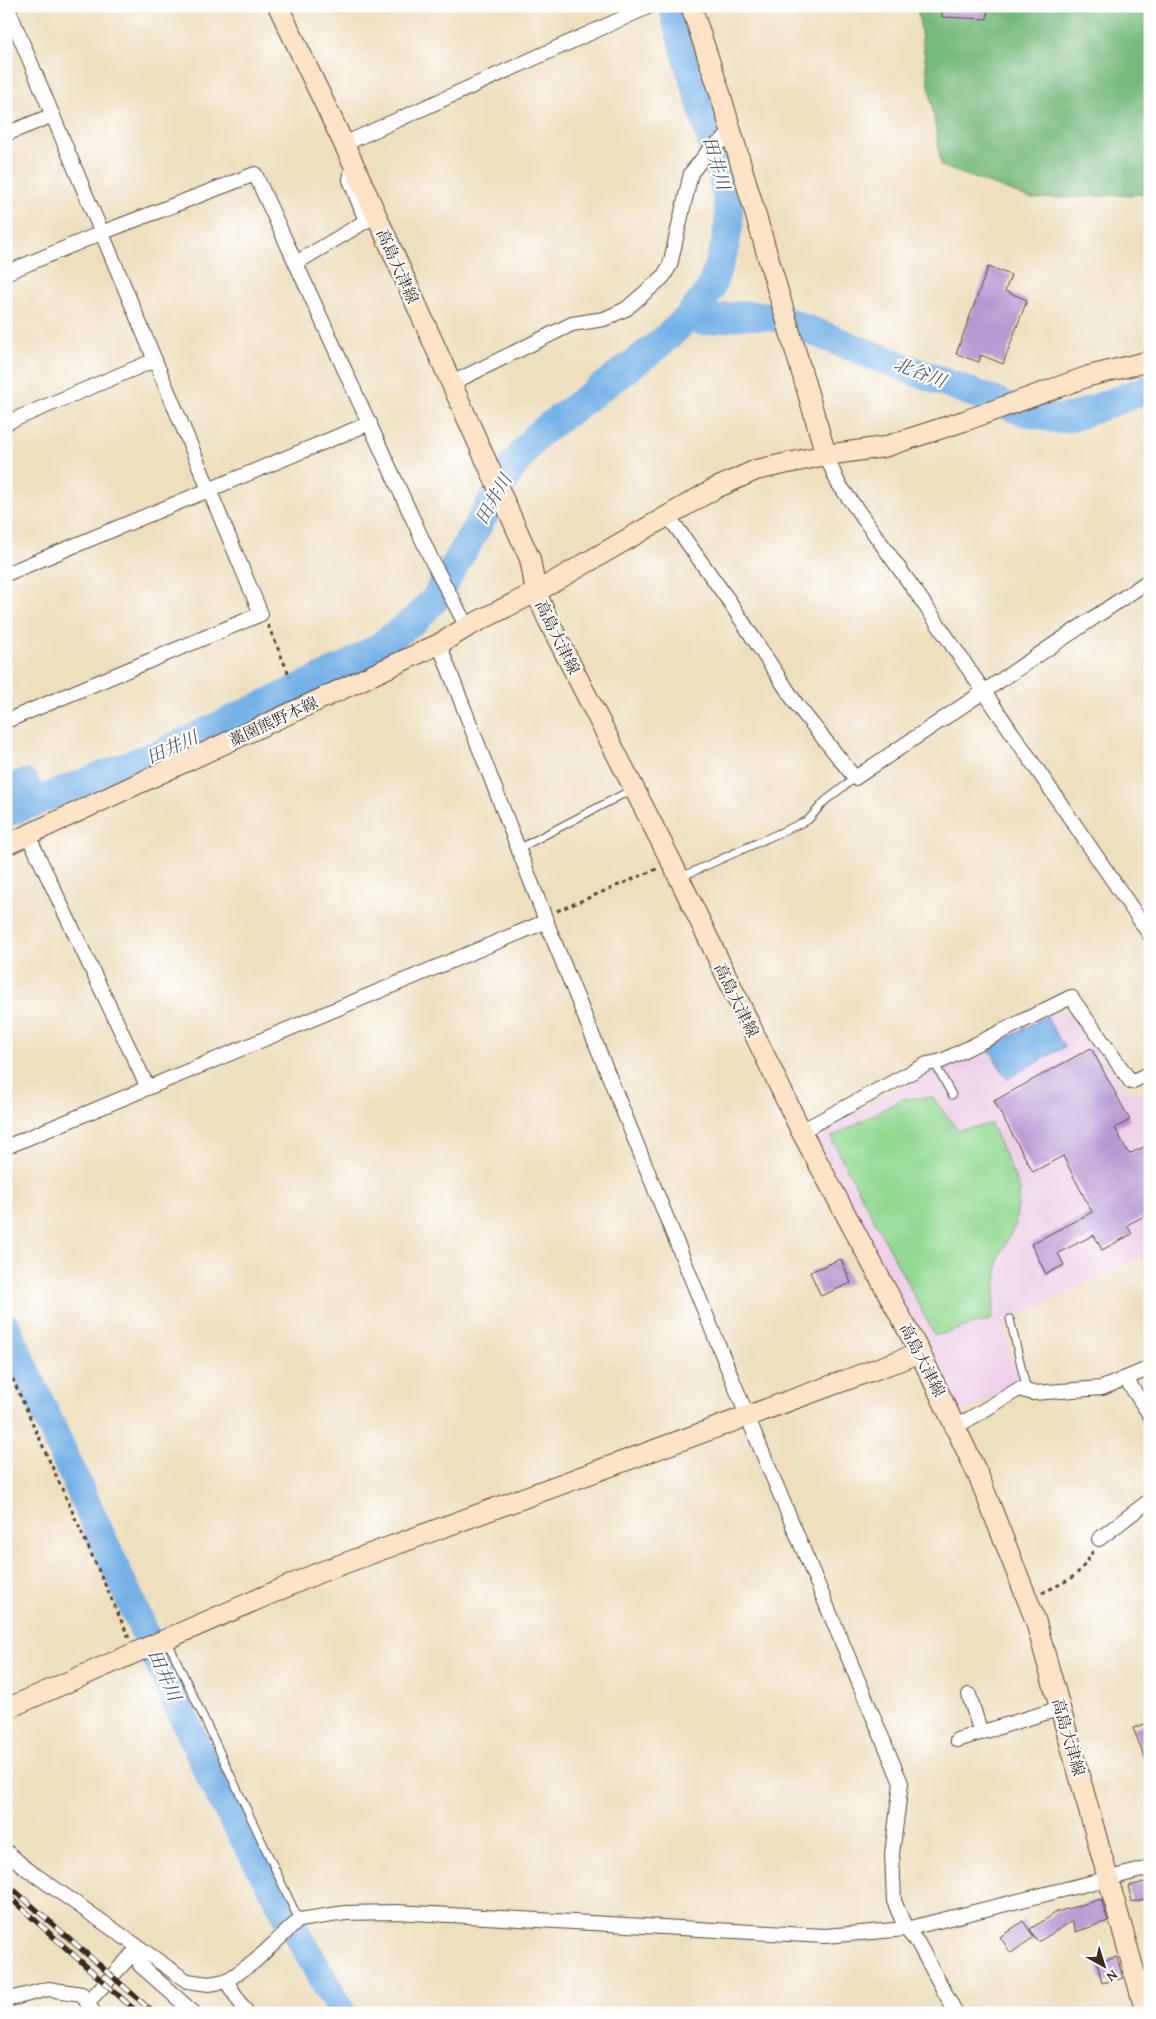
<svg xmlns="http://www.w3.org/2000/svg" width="1156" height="2019" viewBox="0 0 1156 2019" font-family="'Gentium Book Plus','Noto Serif JP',serif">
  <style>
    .built { fill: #eed0e8 }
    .green { fill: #93d992; stroke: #678258 }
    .forest { fill: #76b97c; stroke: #58724d }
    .water { fill: #75b1e7; stroke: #586e82 }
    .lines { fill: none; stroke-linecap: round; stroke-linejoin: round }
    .river { stroke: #75b1e7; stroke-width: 29 }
    .building { fill: #b599d2 }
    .lane-casing { stroke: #564536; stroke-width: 9 }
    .street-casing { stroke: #564536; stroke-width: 16 }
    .secondary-casing { stroke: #564536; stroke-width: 22 }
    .path { stroke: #564536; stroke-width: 3; stroke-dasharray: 4 4; stroke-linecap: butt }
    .lane { stroke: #fff; stroke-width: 7 }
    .street { stroke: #fff; stroke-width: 14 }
    .secondary { stroke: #fee4c6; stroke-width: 20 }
    .rail-casing { stroke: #3b2a1e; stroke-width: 5.5 }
    .rail { stroke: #fff; stroke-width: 4; stroke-dasharray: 11; stroke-linecap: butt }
    .labels { text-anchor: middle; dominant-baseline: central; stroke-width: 4.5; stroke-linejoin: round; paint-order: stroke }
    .street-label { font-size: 16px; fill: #3b2a1e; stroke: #fff }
    .water-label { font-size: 18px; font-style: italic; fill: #4f5964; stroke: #fff }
  </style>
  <rect width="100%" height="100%" fill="#fff"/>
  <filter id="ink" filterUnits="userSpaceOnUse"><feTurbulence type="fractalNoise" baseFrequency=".02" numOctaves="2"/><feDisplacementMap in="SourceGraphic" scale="10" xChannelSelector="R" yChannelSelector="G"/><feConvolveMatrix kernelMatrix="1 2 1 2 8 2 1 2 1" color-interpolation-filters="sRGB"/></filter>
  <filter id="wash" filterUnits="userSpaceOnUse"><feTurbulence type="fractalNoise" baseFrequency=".0096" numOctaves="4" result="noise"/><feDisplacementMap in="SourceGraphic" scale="20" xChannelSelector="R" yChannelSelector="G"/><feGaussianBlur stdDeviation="1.12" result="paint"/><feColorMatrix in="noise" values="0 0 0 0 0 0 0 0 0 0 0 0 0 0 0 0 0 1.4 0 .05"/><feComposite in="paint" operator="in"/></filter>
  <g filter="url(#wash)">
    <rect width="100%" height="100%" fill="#eedfbe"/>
    <path class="built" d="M1065,1011l10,4 53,76h9l13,11v151l-147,70 17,57 -60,35 -145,-278 8,-9 110,-58 117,-58z"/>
    <path class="green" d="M932,1097l26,33 33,-6 29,65 -5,37 -16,30 -7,63 -57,17 -104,-198 71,-39z"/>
    <path class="forest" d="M917,6h233v188l-118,5 -91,-33z"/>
    <path class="water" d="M1046,1016l18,31 -57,32 -18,-30z"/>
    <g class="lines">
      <g class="river">
        <path d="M688,318l15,3 42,-6 31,2 135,53 111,41 34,8 17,-2 77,-29"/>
        <path d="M6,790l19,-7 9,20"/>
        <path d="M6,813l157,-61 182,-85 34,-20 38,-29 18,-19 77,-132 25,-32 120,-89 31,-28 22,-28 14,-40 5,-27 -1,-19 -6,-28 -50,-170"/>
        <path d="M6,1327l210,462 126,224"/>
      </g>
    </g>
    <g id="blocks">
      <g class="building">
        <path d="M942,6h46l-1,13 -45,-2z"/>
        <path d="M988,267l23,8 -6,16 22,9 -24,64 -22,-9 -2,7 -23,-8z"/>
        <path d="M1091,1048l39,72 -15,8 14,26 21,-10v69l-23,12 5,9 -30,16 -8,-15 -36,18 6,12 -18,9 -15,-30 61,-32 -29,-56 -30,16 -39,-71z"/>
        <path d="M841,1259l10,24 -30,13 -11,-24z"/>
        <path d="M1150,1722v45l-1,1 -16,-40z"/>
        <path d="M1150,1881v17l-18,4 -4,-16z"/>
        <path d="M1101,1899l7,22 -32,11 -4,-11 -34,21 -8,-13 27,-17z"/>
        <path d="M1023,1921l11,16 -23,16 -11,-16z"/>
        <path d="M1117,1957l6,21 -21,5 -5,-21z"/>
      </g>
    </g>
  </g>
  <g filter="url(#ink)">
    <use href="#blocks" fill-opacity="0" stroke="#564536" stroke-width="1"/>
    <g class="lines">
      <defs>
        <g id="lane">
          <path d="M518,849l115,-60"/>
          <path d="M681,877l127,-57 17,-19 30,-23"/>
          <path d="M934,1062l18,33"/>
          <path d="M1010,1319l17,72"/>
          <path d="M167,1640l132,280"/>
        </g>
        <g id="street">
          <path d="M6,134l47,-19"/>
          <path d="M344,144l306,-138"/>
          <path d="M296,263l70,-42 -16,-41 3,-17"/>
          <path d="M6,273l95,-40 154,-59 178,389 34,64"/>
          <path d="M450,384l122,-60 32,-5 22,-10 37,-32 7,-12 21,-92 16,-20 23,-19"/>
          <path d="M6,423l149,-63"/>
          <path d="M826,455l12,28 78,109 234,343"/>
          <path d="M669,517l60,84 68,104 58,73 295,-198"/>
          <path d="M6,574l364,-151"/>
          <path d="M439,644l113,292 196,482 153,365 -9,71 2,47 12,28 12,14 38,70"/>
          <path d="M6,721l255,-107 -254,-608"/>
          <path d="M28,835l119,251"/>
          <path d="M801,1131l126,-67 15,-3 129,-64 60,85 19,-9"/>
          <path d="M6,1147l541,-226"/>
          <path d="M1126,1379l24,36"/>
          <path d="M956,1427l63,-38 14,4 69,-5 48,-20"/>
          <path d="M1099,1539l51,-39"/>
          <path d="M969,1695l12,38"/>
          <path d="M957,1740l104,-32"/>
          <path d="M6,1851l18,16 163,114 22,3 17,-3 28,-19 45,-42 46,-7 51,-1 429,24 81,-7 244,-61"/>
          <path d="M139,1947l1,18 54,48"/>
          <path d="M226,1981l21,32"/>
          <path d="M6,2000l42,-11 34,5 12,19"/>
          <path d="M87,2003l52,-56"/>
        </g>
        <g id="secondary">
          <path d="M278,6l75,157 177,396 6,33 12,28 124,243 129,268 119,222 59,124 56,142 111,394"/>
          <path d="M691,6l29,87 106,362"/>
          <path d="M6,845l433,-201 28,-17 69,-35 178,-103 42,-19 70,-15 58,-8 83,-27 122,-44 61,-15"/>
          <path d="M6,1709l312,-136 602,-220"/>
        </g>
      </defs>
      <use href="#lane" class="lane-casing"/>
      <use href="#street" class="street-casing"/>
      <use href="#secondary" class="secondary-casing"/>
      <g class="path">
        <path d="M268,625l22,52"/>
        <path d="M557,911l100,-42"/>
        <path d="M6,1364l123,274"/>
        <path d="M1042,1593c26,-13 37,-15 51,-42"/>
      </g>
      <use href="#lane" class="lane"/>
      <use href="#street" class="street"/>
      <use href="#secondary" class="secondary"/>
      <defs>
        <g id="rail">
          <path d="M6,1883l148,130"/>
          <path d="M6,1894l132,119"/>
        </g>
      </defs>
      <use href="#rail" class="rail-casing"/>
      <use href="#rail" class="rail"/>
    </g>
  </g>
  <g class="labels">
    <g class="street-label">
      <text transform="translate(398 266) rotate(66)">高島大津線</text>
      <text transform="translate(558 637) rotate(64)">高島大津線</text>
      <text transform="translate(273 721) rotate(-25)">藁園熊野本線</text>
      <text transform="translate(737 1000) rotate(64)">高島大津線</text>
      <text transform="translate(923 1360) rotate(63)">高島大津線</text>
      <text transform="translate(1069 1737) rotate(74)">高島大津線</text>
    </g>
    <g class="water-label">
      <text transform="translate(717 163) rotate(74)">田井川</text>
      <text transform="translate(920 372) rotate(21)">北谷川</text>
      <text transform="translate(493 499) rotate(-60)">田井川</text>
      <text transform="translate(172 747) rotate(-24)">田井川</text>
      <text transform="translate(165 1675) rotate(66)">田井川</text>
    </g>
  </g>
  <rect width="1156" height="2019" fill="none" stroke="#fff" stroke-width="25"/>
  <g transform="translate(1104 1966) rotate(141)" stroke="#ffffff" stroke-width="4" paint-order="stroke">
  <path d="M0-4L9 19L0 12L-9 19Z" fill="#3b2a1e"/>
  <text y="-8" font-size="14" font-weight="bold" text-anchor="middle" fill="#3b2a1e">N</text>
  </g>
</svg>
